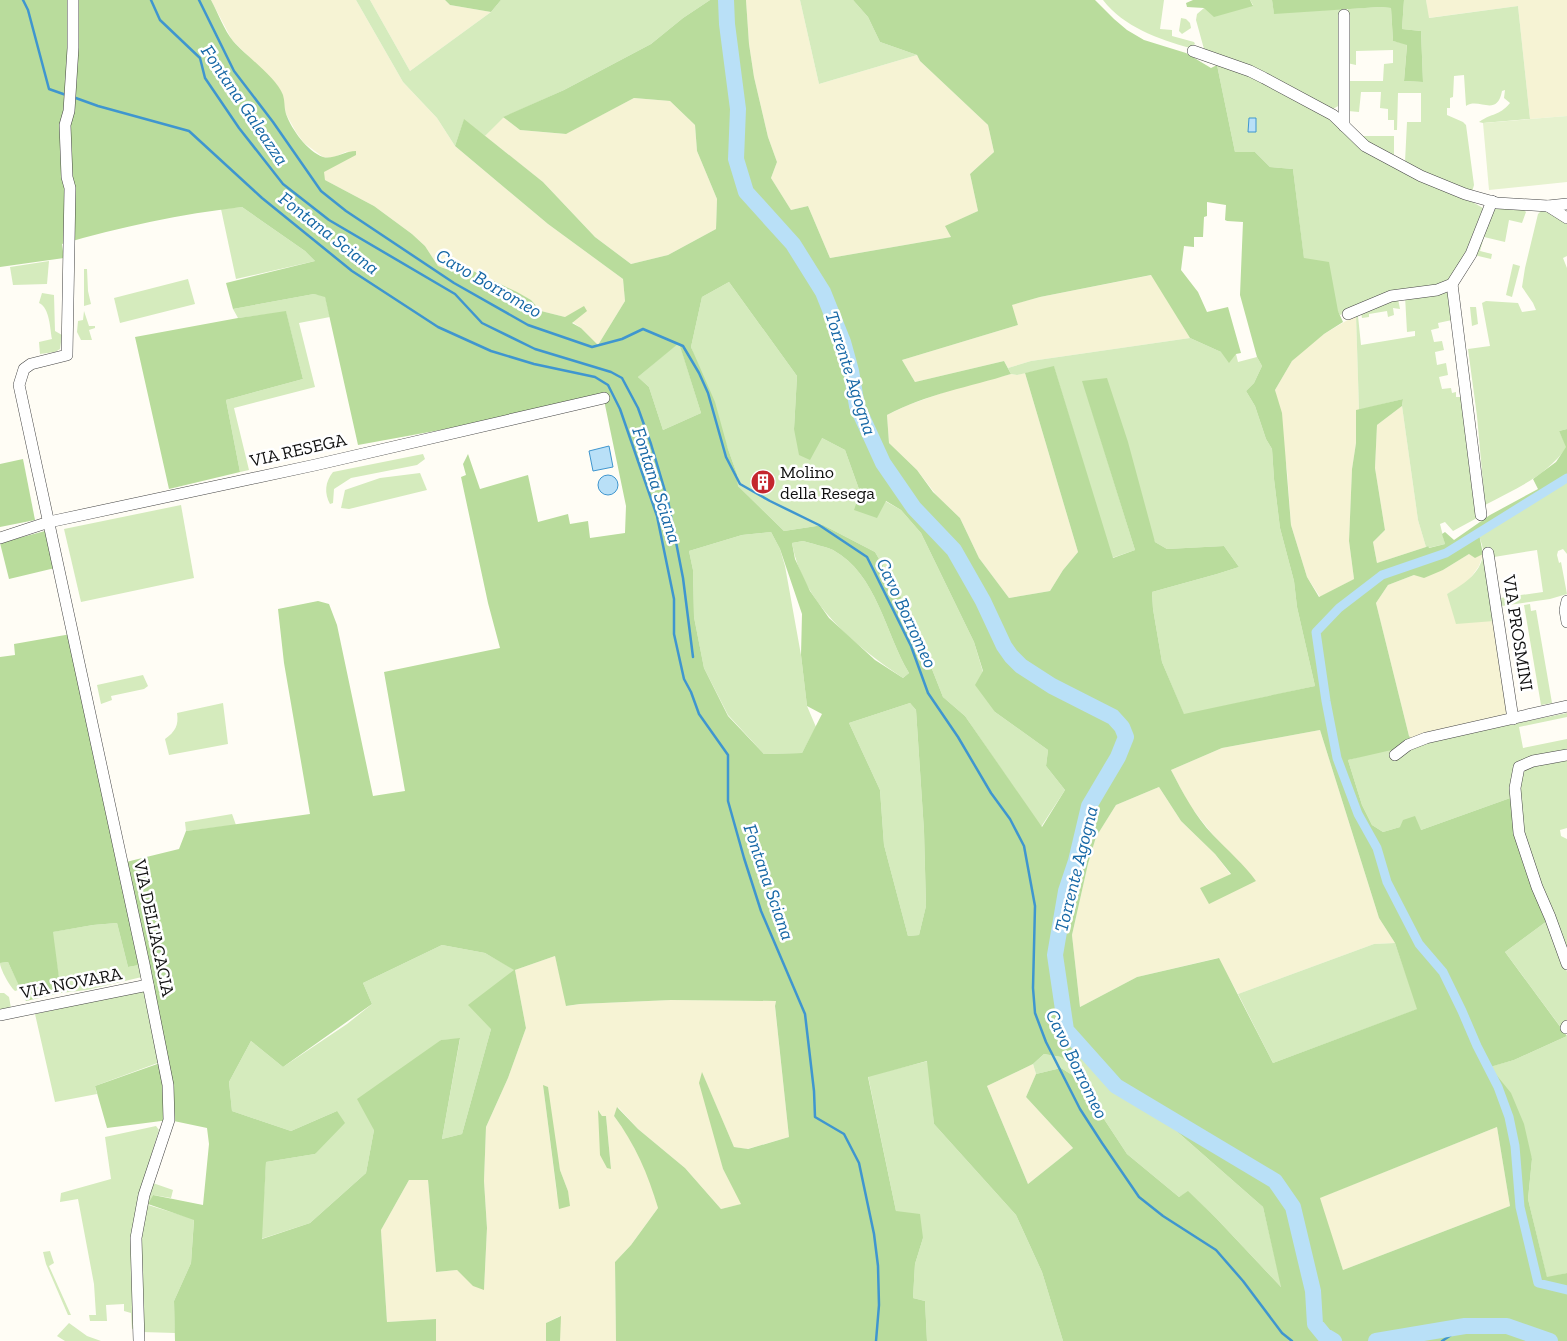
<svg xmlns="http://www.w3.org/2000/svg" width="1567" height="1341" viewBox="0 0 1567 1341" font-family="'Zilla Slab',serif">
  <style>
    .farmland { fill: #f6f3d4; fill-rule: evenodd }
    .green { fill: #d5ebbd }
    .forest { fill: #b9dc9c; fill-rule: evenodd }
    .pitch { fill: #e6f2cf }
    .water { fill: #b9e0f7; stroke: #3f96cf }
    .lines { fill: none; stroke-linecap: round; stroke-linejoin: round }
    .stream { stroke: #3f96cf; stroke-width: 2.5 }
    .canal { stroke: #b9e0f7; stroke-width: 9 }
    .river { stroke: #b9e0f7; stroke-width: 16 }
    .minor-casing { stroke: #444; stroke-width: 12 }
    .minor { stroke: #fff; stroke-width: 11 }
    .labels { text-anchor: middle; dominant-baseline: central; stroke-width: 5; stroke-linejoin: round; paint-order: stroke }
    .street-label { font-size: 18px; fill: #111; stroke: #fff }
    .poi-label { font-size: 18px; fill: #111; stroke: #fff; text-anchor: start }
    .water-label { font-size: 19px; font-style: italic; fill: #1768a6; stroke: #fff }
  </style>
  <rect width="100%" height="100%" fill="#fffdf5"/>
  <g class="farmland">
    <path d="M211,0h145l47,82 34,36 18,28 93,78 75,55 2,22 -27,44 -17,-17 -16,-11 -24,-6 -10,-11 -42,-22 -22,-10 -21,1 -8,-3 -13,-20 -13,-12 -38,-28 -49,-26 -2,-8 25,-21 -16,7 -9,-1 -19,-14 -8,-11 -10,-18 -4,-20 -6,-10 -44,-44z"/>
    <path d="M370,0h75l5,5 41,7 -81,59z"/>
    <path d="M746,0h54l19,84 98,-29 3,6 68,64 6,27 -24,22 8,37 -32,15 5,11 -121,21 -22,-52 -17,4 -20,-32 6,-16 -9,-25 -14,-60 -5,-33z"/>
    <path d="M1426,0h141v116l-37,3 -12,-113 -90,12z"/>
    <path d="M634,98l36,3 25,24 2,26 20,48 -1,30 -48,26 -37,9 -36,-27 -52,-55 -58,-46 18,-19 17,13 45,4z"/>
    <path d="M1152,275l38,63 -159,23 -23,7 -4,-7 -89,21 -13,-22 116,-35 -7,-20 29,-8z"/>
    <path d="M1356,315l3,95 -3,1v32l-4,26 -3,72 5,38 -34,18 -13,-20 -16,-52 -4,-55 -12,-80 17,-29 14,-13 18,-14z"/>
    <path d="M1025,373l53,179 -15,18 -13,21 -41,7 -30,-40 -19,-40 -23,-22 -20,-26 -28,-27 -2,-28 21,-10 48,-17 55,-14 6,1z"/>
    <path d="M1402,406l16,114 8,27 -49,16 -4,-21 12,-12 -10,-62 2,-43z"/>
    <path d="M1469,554h14l-4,12 -12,17 -20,11 47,27 17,96 -98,23 -4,-4 -33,-133 12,-18 26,-10 29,-5z"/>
    <path d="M1320,730l59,188 16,25 -21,1 -136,50 -20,-36 -81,19 -57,30 -8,-72 16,-71 8,-27 20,-32 43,-18 22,34 34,33 16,21 25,6 -43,-46 -23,-29 -19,-36 51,-22z"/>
    <path d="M555,956l12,50 13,-2 91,-4 105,1 -1,6 14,130 -42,12 -13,-2 -32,-74 21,96 19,35 -21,5 -36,-41 -47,-39 -20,-22 -4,9 13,18 22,42 9,32 -27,37 -16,17 1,79h-56v-25l-14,7v18h-110v-22l-49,3 -6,-92 28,-50h19l8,92 21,-2 16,15 11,4 3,-61 -3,-47 2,-54 22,-49 18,-50 -11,-58zM543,1085l17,85 8,21 -11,4zM599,1111l3,5h4l5,53z"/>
    <path d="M1033,1064l3,10 -10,23 47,51 -45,36 -41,-98z"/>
    <path d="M1497,1127l13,79 -167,64 -24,-72z"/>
  </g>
  <g class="green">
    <path d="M356,0h14l40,71 81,-59 10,-12h209l-27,18 -32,26 -87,46 -60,27 -19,19 -21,-16 -9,26 -18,-28 -34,-36z"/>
    <path d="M800,0h53l15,17 12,25 37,13 -98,29z"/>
    <path d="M1103,0h61l-4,29 12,1v6l22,6 1,2 -5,4c-32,-9 -66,-21 -87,-48z"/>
    <path d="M1250,0h22l2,13 68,-4 -2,96 -9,5 -127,-61 -8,-29 1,-6 7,-6 49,-3z"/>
    <path d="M1404,0h22l3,18 89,-12 12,113 -47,4 -4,-1c14,-10 19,-5 31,-19l-6,-5 1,-8 -3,1c-5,27 -23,6 -36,15l-2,-31 -10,1 -1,21 -3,1v10h-3v7l16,7 3,3 8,60 -2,7 -39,-15 -28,-15 2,-40h14v-29h-23l-1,37h-3v-10h-6v-11l-8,-1 1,-16h-20l-2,20 -11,-1v-30h35l1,-17 9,-1v-13l-37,1v14l-9,-2 1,-54 32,-2 11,1 2,33 14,3 -3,37 19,1 -2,-51 -19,-2z"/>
    <path d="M1181,18l5,1 4,4 1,5 -9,6 -3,-3z"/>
    <path d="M1217,65l32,8 81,44 12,12 141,79 -17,43 -17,30 -109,34 -36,-56 -11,-90 -23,-2 -15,-15h-20z"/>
    <path d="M1362,136h32v19l-23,-11z"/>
    <path d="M1520,206l6,6 -4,11 -13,-3 -4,22 -21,-5 -4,14 12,3 -1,5 -17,-4 22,-48z"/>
    <path d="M242,207l63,44 10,10 -79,18 -15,-70z"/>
    <path d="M1544,208l23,13v35l-4,2 4,10v161l-8,2 8,16c-22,30 -50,41 -82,58l-8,-89 -9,-67 22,-3 -8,-43 4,-2 32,2 4,9 14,-2 -3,-7 -11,-16 3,-19 13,-54z"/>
    <path d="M49,261l-2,23 -34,1 -3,-18z"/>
    <path d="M1513,264l7,2 -8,31 -6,-2z"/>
    <path d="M84,269h3l1,22 3,13 -7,2z"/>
    <path d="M188,279l7,25 -75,19 -6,-25z"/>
    <path d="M729,282l68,94 -3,53 28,9 23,12 15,42 25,9 16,9 20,23 53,109 21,70 53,38 -2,16 19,24 -24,37 -76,-111 -22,-19 -34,-86 -34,-59 -52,-27 -39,6 -46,-45 -1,-12 -46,-127 11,-50z"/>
    <path d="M1450,290l2,30 -14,3 1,5 -8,2 3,12 8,-1 2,9 -9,2 2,13 9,-2 2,12 -9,2 3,12 9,-1 1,5 4,-1v5h5l16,121 -24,13 -8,-9 -5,2 5,20 -17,4v-2l-2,1 -8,-27 -16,-114 1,-7 -44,11 -3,-95 2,1 3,29 54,-9v-5l-8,1 -2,-36z"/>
    <path d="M42,293l12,2 1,36 7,4 -2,14 -5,3 -15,2 -1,-12 13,-3c-2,-10 -2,-31 -13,-36z"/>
    <path d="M314,294l11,2 5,21 -31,6 16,64 -81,21 15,62 -9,2 -14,-72 77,-21 -17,-67 -48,6 -5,-9z"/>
    <path d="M1398,299l2,10 -7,-1 1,7 -6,2 -1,-6 -18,3v3l-7,1 -1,-5z"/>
    <path d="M1470,307h6l2,17 -6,2z"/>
    <path d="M84,311l5,15h6v2l-6,2 3,10h-11l-4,-8 1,-11 5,-1z"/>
    <path d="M1190,338l31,14 15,2 2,8 19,-5 5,9 -8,17 -8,8 9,15 11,33 6,10 2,30 6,49 14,53 3,26 18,79 -131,29 -22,-53 -9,-53 -1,-17 65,-18 22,-7 -15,-21 -57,3 -12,-7 -72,-160 52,168 -23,8 -58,-191 -37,8 -6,-1 -3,-6 23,-7z"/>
    <path d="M679,342l22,71 -38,17 -14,-43 -11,-10z"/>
    <path d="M423,454l2,5 -8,6 -66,13 -17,11 -1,14 -3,1c-6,-11 -5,-22 3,-32z"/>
    <path d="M420,473l7,17 -78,19 -8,-1 4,-18 35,-12z"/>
    <path d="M1567,481v73l-4,-5 -5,2 -1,4 2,8 2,-1 6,32 -17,5 -48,7 -2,-8 43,-6 -6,-42 -43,7v64l-38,3 -9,-30c15,-9 34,-20 36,-40 1,-6 -3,-14 -4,-19 30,-18 60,-34 88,-54z"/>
    <path d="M181,505l13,73 -113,24 -17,-73z"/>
    <path d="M771,532l9,17 5,17 16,89 6,51 9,21 -14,26 -38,1 -36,-39 -24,-47 -10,-51 -1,-47 -4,-19 53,-16z"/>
    <path d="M803,541c9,3 21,5 30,9 44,24 52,83 76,123l-6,5c-48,-32 -101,-75 -111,-135z"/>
    <path d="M1530,604l1,7 5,-1 16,93 -11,2 -17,-100z"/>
    <path d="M143,675l5,11 -4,3 -33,7 1,4 -11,4 -4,-19z"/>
    <path d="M223,703l5,41 -59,11 -4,-16c10,-7 14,-14 12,-26z"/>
    <path d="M910,703l6,7 8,121 2,75 -7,29 -11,1 -24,-91 -4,-55 -31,-67z"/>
    <path d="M1567,713v4l-48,10 4,21 44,-9v13l-43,9 -11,36 -92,33 -21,-3 -17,5 -11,-7 -10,-20 -14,-45 32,-9z"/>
    <path d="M1567,758v70l-7,2 1,6 6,3v115l-44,-121 -4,-41 2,-23z"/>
    <path d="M232,814l4,11 -50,6 -1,-9z"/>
    <path d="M1547,921l15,31 5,20v51l-5,6 -57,-77z"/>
    <path d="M117,923l11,44 16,-3 2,12 -59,14 -26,3 -9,-61 41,-7z"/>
    <path d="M1395,943l23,66 -145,54 -35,-69 136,-50z"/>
    <path d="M442,945l43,8 30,17 -24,59 -29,105 -20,5 18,-100 -19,1 -67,90 -8,43 -56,50 -49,16 5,-77 49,-8 22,-43 -46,20 -59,-20 -3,-29 22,-41 32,26 64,-43 25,-20 -9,-21z"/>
    <path d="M8,962l13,27 -6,2c-5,-4 -15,-22 -15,-28z"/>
    <path d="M149,989l14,72 -68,25 2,8 -42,8 -20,-88z"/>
    <path d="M0,993h4l5,4 2,11 -11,2z"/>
    <path d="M1567,1036v237l-20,5 -19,-79 4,-40 -43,-92 25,-7z"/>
    <path d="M1088,1044l36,41 139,122 19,81 -66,-70 -28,-26 -9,5 -52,-43 -50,-76 -16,-10 -25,6 -3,-10 11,-10 17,3z"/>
    <path d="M928,1061l6,63 82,91 26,57 21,69h-136l-2,-40 -12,-3 2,-34 8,-26 -27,-27 -28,-135z"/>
    <path d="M156,1126l3,4 -22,71 -1,127 -4,1 -1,-16 -7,-2v-7l-18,1 1,16h-17l-1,-6h7l-2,-31 -16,-85 -18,3 1,-9 50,-14 -6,-42z"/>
    <path d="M150,1182l23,8 -2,8 -18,-3 -5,10 46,14 -3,44 -17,38 1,32 -33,-1 -3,-93z"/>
    <path d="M50,1251l4,12 -5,3 22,49h-3l-22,-51 -3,-12z"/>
    <path d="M69,1323l18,13 14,5h-36l-8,-5z"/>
  </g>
  <g class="forest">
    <path d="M0,0h211c7,13 13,30 22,41 13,15 43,36 50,54 2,6 1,13 3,19 6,16 21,37 37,43 10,3 22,-6 33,-6v4l-32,17 1,8 49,26 38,28 13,12 13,20 8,3 21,-1 50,24 14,8 10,11 24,6 19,-11 3,5 -15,12 9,5 17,17 27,-44 -2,-22 -75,-55 -93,-78 9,-27 79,63 52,55 36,27 37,-9 48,-26 1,-30 -20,-48 -2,-26 -25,-24 -36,-3 -68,36 -46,-4 -17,-13 61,-27 87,-46 32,-26 27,-18h36l3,44 5,33 14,60 9,25 -6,16 20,32 17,-4 22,52 121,-21 -6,-11 33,-15 -8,-37 24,-22 -6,-27 -68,-64 -3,-6 -37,-13 -12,-25 -15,-17h242l19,19 13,11 17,10 42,13 25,15 6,-3 18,87h20l15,15 23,2 11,89 25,4 9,49 5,11 -19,12 -32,27 -17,29 7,23 9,112 16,52 12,20 35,-18 -5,-38 3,-72 4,-26v-33l47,-11 -1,7 -25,19 -2,43 10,62 -12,12 4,21 49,-16 2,-1 1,2 16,-4 -3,-10 3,-2 9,8 36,-25 48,-26 -5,-10 23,-17 10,-15 -7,-16 8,-2v52c-28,20 -58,36 -88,53l4,20 -8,4 -6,-4 -26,16 -19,8 -10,-3 -26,10 -12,18 33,133 4,4 -17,9 -48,11 14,45 10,20 11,7 17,-5 3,-7 12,-4 6,14 92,-33 34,124 -42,31 62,84 -53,24 -24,7 21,26 13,31 8,35 -4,40 19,78 20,-4v68h-504l-21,-69 -26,-57 -82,-91 -7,-63 -59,16 28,134 24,3 3,24 -8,26 -2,34 12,3 2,40h-311l-1,-79 16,-17 27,-37c-10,-34 -23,-64 -44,-92l3,-9 21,22 47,39 36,41 20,-5 -18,-35 -24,-86 3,-11 32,75 14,2 41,-12 -14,-131 1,-5 -105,-1 -91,4 -14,2 -11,-50 -40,14 11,58 -18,50 -22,49 -2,54 3,47 -3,62 -11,-4 -16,-16 -21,2 -8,-92h-19l-28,50 6,92 49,-3v22h-261l-1,-40 17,-38 3,-43 -46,-16 5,-9 50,10 6,-61 -2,-16 -38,-8 -62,8 -12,-42 68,-24 -37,-200 53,-13 7,-18 124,-17 -26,-151 -6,-54 40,-8 11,3 8,21 36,171 32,-5 -21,-119 116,-24 -12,-45 -27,-126 5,-2 -3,-11 5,-10 12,35 48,-14 10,47 30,-8 2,10 18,-3 2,17 35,-5 1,-27 -22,-106 -246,45 -33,-148 -11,-3 -81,15 -7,-26 89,-22 -10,-10 -63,-44c-61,7 -122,20 -180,37l2,14 -64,9zM1207,202l19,3 -1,15 2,1 16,1 -3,73 17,62 5,9 -8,17 -8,8 9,15 11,33 6,10 2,30 6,49 14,53 3,26 18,79 -131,28 -22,-52 -9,-53 -1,-17 65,-18 22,-7 -15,-21 -57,3 -12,-7 -27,-100 -21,-64 -25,3 53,169 -22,8 -59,-192 -29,7 53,179 -15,18 -13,21 -41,7 -30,-40 -19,-40 -27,-26 -16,-22 -28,-27 -2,-28c40,-21 82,-28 124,-41l-7,-13 -89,21 -13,-22 116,-35 -6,-20 28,-8 111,-22 39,63 31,14 8,11 7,-9 5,-1 -13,-46 -21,5 -9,-20 -17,-22 3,-24 10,1v-10h9l1,-20 3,-1zM729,282l68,94 -3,53 5,26 11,5 12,-22 23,12 15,42 -6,18 23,8 9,-17 15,9 20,23 53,109 9,29 -8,14 20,27 53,38 -2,16 19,24 -23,37 -77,-111 -22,-19 -34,-86 -34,-59 -52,-27 -39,6 -46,-45 -1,-12 -9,-25 -13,-47 -24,-55 11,-50zM679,343l22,70 -38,17 -14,-43 -11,-10zM771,532l9,17 22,65 -1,41 6,51 15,8 -20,39 -38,1 -36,-38 -24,-48 -10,-51 -1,-47 -4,-19 53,-16zM803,541c9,3 21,5 30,9 44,24 52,83 76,123l-6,5 -28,-18 -46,-42 -19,-27 -15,-32 -3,-16zM910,703l6,7 8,121 2,75 -7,29 -11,1 -24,-91 -4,-55 -31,-67zM1320,730l59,188 16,25 22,66 -144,54 -54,-105 -82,19 -57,30 -8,-72 16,-71 8,-27 20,-32 43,-18 22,34 34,33 16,20 -31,14 9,16 47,-23c-12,-17 -28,-30 -43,-46 -18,-19 -30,-42 -42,-65l51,-22zM442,945l43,8 29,17 -46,35 23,24 -29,105 -20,5 18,-101 -19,2 -84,59 17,31 -8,43 -56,50 -48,16 4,-77 49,-8 30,-31 -8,-12 -46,20 -59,-20 -3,-29 22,-41 32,26 89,-63 -9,-21zM1088,1045l36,40 139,122 18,80 -65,-69 -28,-27 -9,6 -52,-43 -50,-76 -16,-10 -25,6 -10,23 47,51 -45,36 -41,-98 46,-22 11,-10 17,3 15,9zM1497,1127l13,79 -167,64 -23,-72z"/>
    <path d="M445,0h56l-10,12 -41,-7z"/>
    <path d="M1193,0h57l3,6 -39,11 -10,-9 -17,-1 -1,-4z"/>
    <path d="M1272,0h132l-2,29 19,2 2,51 -19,-1 3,-36 -14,-4 -2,-33 -11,-1 -106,7z"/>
    <path d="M286,311l17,68 -77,21 14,72 -71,17 -34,-152 103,-19z"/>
    <path d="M23,459l12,61 -35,7v-63z"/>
    <path d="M45,531l10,37 -46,11 -9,-36z"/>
    <path d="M71,634l68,331 -11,2 -11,-44 -24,2 -40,7 8,61 -35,8 -18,-39 -8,1v-306l15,-2 -1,-11z"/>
    <path d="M543,1085l5,2 12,83 8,21 2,15 -11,3z"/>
    <path d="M598,1110l4,6h4l5,53 -4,-1 -7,-13z"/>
    <path d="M561,1316l-1,25h-14v-18z"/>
  </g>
  <path class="pitch" d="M1567,116v66l-78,8 -6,-67z"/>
  <g class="water">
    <path d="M1249,118h7v14h-8z"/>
    <path d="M609,446l4,21 -20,4 -4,-20z"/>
    <circle cx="608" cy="485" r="10"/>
  </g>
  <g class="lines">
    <g class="stream">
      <path d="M23,0l5,10 21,79 17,6"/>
      <path d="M151,0l9,20 40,38 5,20 34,50 44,56 46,36 126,74 27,29 53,26 76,23 11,6 16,30 13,36 17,57 15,77 10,79"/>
      <path d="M199,0l35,71 39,51 48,69 25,20 108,72 74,42 64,22 30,-8 21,-10 40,17 16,27 9,20 18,64 14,27 30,17 49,24 48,32 44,89 17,47 30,44 33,56 19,26 14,27 11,60 -2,82 2,25 11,29 34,67 22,34 37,54 24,19 53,34 27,31 39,52 10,8"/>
      <path d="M73,97l25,9 91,25 73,67 90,73 86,56 53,24 43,13 61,13 13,8 12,24 37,107 17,83v35l10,45 7,13 8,22 29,41v46l16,57 17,53 44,103 9,77 1,26 29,17 15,29 15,71 4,32 1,39 -3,36"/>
      <path d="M1442,1341l23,-15"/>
    </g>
    <path class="canal" d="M1567,478l-121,75 -64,22 -43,33 -23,24 10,69 11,57 21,56 19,34 10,34 32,62 24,28 19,39 15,35 21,41 11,30 6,29 5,61 18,76 29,7"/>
    <g class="river">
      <path d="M726,0l1,24 11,85 -2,50 10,33 47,52 30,48 20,50 8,29 6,35 26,57 31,45 40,42 29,51 21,45 7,10 10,10 31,20 61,31 9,10 4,10 -8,20 -29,49 -13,55 -10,30 -11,64 11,75 50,56 159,95 18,26 20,84 2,33 9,11 10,6"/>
      <path d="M1376,1341l89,-15h42l43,15"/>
    </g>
    <defs>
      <g id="minor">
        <path d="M73,0v48l-4,63 -4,14 2,52 3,11 -3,167 -36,9 -7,5 -5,16 125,579 24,121 1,35 -25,75 -8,43 3,103"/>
        <path d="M1193,51l57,20 14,7 69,37 32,31 56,30 44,18 32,9 51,3 19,-2"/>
        <path d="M1344,126v-111"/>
        <path d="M1548,206l19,12"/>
        <path d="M1452,284l29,231"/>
        <path d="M1348,314l43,-18 46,-6 15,-6 19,-30 21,-53"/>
        <path d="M0,538l49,-16 266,-57 289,-67"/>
        <path d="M1488,553l25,166"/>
        <path d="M1567,601l-2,9 2,12"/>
        <path d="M1395,755l13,-10 18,-7 141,-32"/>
        <path d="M1567,755l-34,6 -14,6 -4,21 4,45 18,54 13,30 17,47"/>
        <path d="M0,1015l148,-30"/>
        <path d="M1566,1028l1,-2"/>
      </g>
    </defs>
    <use href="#minor" class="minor-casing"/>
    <use href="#minor" class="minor"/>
  </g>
  <defs>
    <symbol id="building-disc" viewBox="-11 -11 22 22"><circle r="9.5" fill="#c4262e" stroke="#fff"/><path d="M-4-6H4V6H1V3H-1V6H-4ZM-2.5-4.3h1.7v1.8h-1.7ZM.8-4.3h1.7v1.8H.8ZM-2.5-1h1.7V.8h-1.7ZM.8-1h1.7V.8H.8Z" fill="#fff"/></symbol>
  </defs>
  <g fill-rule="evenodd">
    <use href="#building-disc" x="749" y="468" width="28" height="28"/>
  </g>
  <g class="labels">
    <g class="street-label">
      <text transform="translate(298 450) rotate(-13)">VIA RESEGA</text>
      <text transform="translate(1518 633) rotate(81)">VIA PROSMINI</text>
      <text transform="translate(154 928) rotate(78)">VIA DELL'ACACIA</text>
      <text transform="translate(71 983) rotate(-11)">VIA NOVARA</text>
    </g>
    <g class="poi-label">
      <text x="780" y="472">Molino<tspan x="780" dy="21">della Resega</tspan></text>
    </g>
    <g class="water-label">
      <text transform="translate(245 105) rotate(56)">Fontana Galeazza</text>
      <text transform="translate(329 233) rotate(38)">Fontana Sciana</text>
      <text transform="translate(489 283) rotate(30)">Cavo Borromeo</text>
      <text transform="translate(851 373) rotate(72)">Torrente Agogna</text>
      <text transform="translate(657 485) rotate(72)">Fontana Sciana</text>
      <text transform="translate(907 613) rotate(65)">Cavo Borromeo</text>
      <text transform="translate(1076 869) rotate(-76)">Torrente Agogna</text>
      <text transform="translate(769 882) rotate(71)">Fontana Sciana</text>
      <text transform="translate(1077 1064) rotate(64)">Cavo Borromeo</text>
    </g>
  </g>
</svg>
